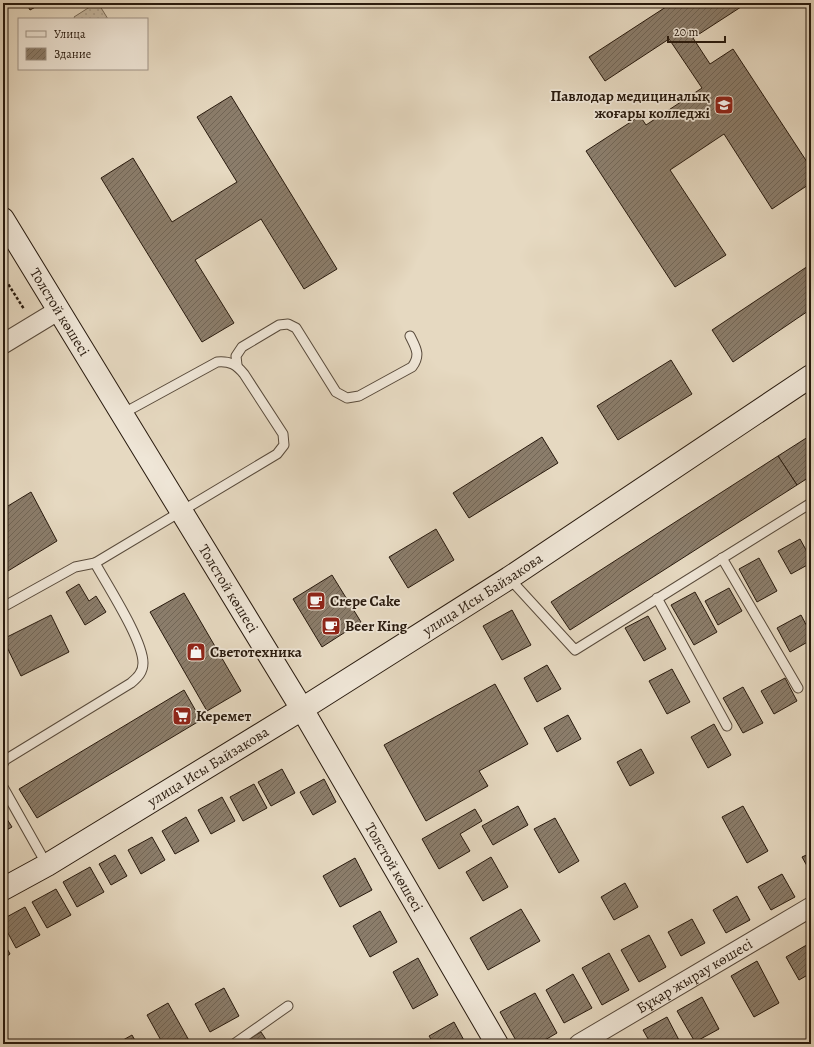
<svg xmlns="http://www.w3.org/2000/svg" width="814" height="1047" viewBox="0 0 814 1047" font-family="Alegreya,serif">
  <style>
    .park { fill: url(#park-dots); stroke: #776a58 }
    .building { fill: url(#building-hatch); stroke: #281a0e }
    .lines { fill: none; stroke-linecap: round; stroke-linejoin: round }
    .lane-casing { stroke: #584a3b; stroke-width: 11 }
    .street-casing { stroke: #584a3b; stroke-width: 21 }
    .secondary-casing { stroke: #281a0e; stroke-width: 24 }
    .path { stroke: #281a0e; stroke-width: 2.5; stroke-dasharray: 3 2; stroke-linecap: butt }
    .lane { stroke: #efe6d7; stroke-width: 9 }
    .street { stroke: #efe6d7; stroke-width: 19 }
    .secondary { stroke: #efe6d7; stroke-width: 22 }
    .labels { text-anchor: middle; dominant-baseline: central; stroke-width: 3.5; stroke-linejoin: round; paint-order: stroke }
    .poi-label { font-size: 15px; font-weight: bold; fill: #281a0e; stroke: #efe6d7; text-anchor: start }
    .street-label { font-size: 15px; fill: #281a0e; stroke: #efe6d7 }
  </style>
  <defs>
    <pattern id="park-dots" width="8" height="8" patternUnits="userSpaceOnUse"><rect width="8" height="8" fill="#c6b9a3"/><path d="M2 2h.1M6 6h.1" fill="none" stroke="#aa9e8b" stroke-width="1.8" stroke-linecap="round"/></pattern>
    <pattern id="building-hatch" width="6" height="6" patternUnits="userSpaceOnUse"><rect width="6" height="6" fill="#8b7d6b"/><path d="M-1 1l2-2M0 6l6-6M5 7l2-2" fill="none" stroke="#726656"/></pattern>
  </defs>
  <rect width="100%" height="100%" fill="#e6d9c1"/>
  <filter id="stains"><feTurbulence type="fractalNoise" baseFrequency=".005" numOctaves="4"/><feColorMatrix values="0 0 0 0 .2 0 0 0 0 .09 0 0 0 0 .02 0 0 0 .5 -.17"/></filter>
  <radialGradient id="worn" r=".72"><stop offset=".6" stop-color="#630" stop-opacity="0"/><stop offset="1" stop-color="#630" stop-opacity=".3"/></radialGradient>
  <path class="park" d="M96,3h2l10,16h-33l-1,-2z"/>
  <g class="building">
    <path d="M26,3h14l1,1 -11,6z"/>
    <path d="M672,3h71l1,2 -51,33 17,26 23,-15 78,119v15l-39,26 -48,-75 -54,36 56,85 -51,32 -89,-136 54,-35 6,9 56,-37 -33,-49 -64,42 -16,-24z"/>
    <path d="M231,96l106,173 -33,20 -43,-70 -66,41 39,63 -32,19 -101,-164 32,-20 39,64 65,-40 -40,-65z"/>
    <path d="M811,264v45l-78,53 -21,-32z"/>
    <path d="M671,360l21,34 -74,46 -21,-34z"/>
    <path d="M811,435v41l-14,9 -19,-29z"/>
    <path d="M542,437l16,26 -89,55 -16,-25z"/>
    <path d="M778,456l19,29 -227,145 -19,-28z"/>
    <path d="M31,492l26,49 -54,33v-65z"/>
    <path d="M436,529l18,31 -46,28 -19,-31z"/>
    <path d="M800,539l11,20v4l-20,11 -13,-23z"/>
    <path d="M759,558l18,33 -20,11 -18,-33z"/>
    <path d="M332,575l29,47 -39,25 -29,-48z"/>
    <path d="M79,584l10,17 7,-5 10,16 -21,13 -19,-33z"/>
    <path d="M729,588l13,23 -24,14 -13,-24z"/>
    <path d="M695,592l22,40 -23,13 -23,-40z"/>
    <path d="M184,593l57,98 -34,20 -57,-99z"/>
    <path d="M512,610l19,35 -29,15 -19,-34z"/>
    <path d="M51,615l18,37 -48,24 -18,-37z"/>
    <path d="M801,615l10,19v6l-21,12 -13,-24z"/>
    <path d="M648,616l18,33 -22,12 -19,-33z"/>
    <path d="M547,665l14,24 -24,13 -13,-24z"/>
    <path d="M672,669l18,33 -23,12 -18,-33z"/>
    <path d="M785,678l12,23 -23,13 -13,-23z"/>
    <path d="M495,684l33,60 -49,27 9,15 -62,35 -42,-76z"/>
    <path d="M743,687l20,36 -20,10 -20,-35z"/>
    <path d="M184,690l17,30 -164,98 -18,-29z"/>
    <path d="M568,715l13,24 -24,13 -13,-24z"/>
    <path d="M714,724l17,31 -23,13 -17,-31z"/>
    <path d="M641,749l13,24 -24,13 -13,-24z"/>
    <path d="M282,769l13,24 -24,13 -13,-24z"/>
    <path d="M324,779l12,23 -23,13 -13,-23z"/>
    <path d="M254,784l13,24 -24,13 -13,-24z"/>
    <path d="M222,797l13,24 -24,13 -13,-24z"/>
    <path d="M518,806l10,19 -35,20 -11,-19z"/>
    <path d="M743,806l25,45 -21,12 -25,-46z"/>
    <path d="M475,809l7,12 -22,13 10,17 -31,18 -17,-30z"/>
    <path d="M3,813l9,14 -9,5z"/>
    <path d="M186,817l13,24 -24,13 -13,-23z"/>
    <path d="M555,818l24,43 -20,12 -25,-44z"/>
    <path d="M152,837l13,23 -24,14 -13,-24z"/>
    <path d="M811,853v20l-9,-16z"/>
    <path d="M115,855l12,21 -16,9 -12,-21z"/>
    <path d="M491,857l17,30 -25,14 -17,-29z"/>
    <path d="M355,858l17,32 -32,17 -17,-31z"/>
    <path d="M90,867l14,25 -27,15 -14,-25z"/>
    <path d="M782,874l13,23 -24,13 -13,-23z"/>
    <path d="M625,883l13,24 -24,13 -13,-23z"/>
    <path d="M56,889l15,26 -24,13 -15,-26z"/>
    <path d="M737,896l13,24 -24,13 -13,-23z"/>
    <path d="M25,907l15,28 -24,13 -13,-24v-5z"/>
    <path d="M521,909l19,32 -52,29 -18,-32z"/>
    <path d="M380,911l17,31 -27,15 -17,-31z"/>
    <path d="M692,919l13,24 -24,13 -13,-24z"/>
    <path d="M649,935l17,32 -27,15 -18,-32z"/>
    <path d="M3,941l7,13 -7,5z"/>
    <path d="M810,943l1,30 -12,7 -13,-23z"/>
    <path d="M609,953l20,37 -27,15 -20,-37z"/>
    <path d="M418,958l20,37 -25,14 -20,-37z"/>
    <path d="M757,961l22,42 -25,14 -23,-41z"/>
    <path d="M573,974l19,34 -28,15 -18,-33z"/>
    <path d="M224,988l15,28 -29,16 -15,-28z"/>
    <path d="M535,993l22,40 -19,11h-20l-18,-32z"/>
    <path d="M702,997l17,32 -24,13 -18,-31z"/>
    <path d="M168,1003l23,41h-28l-16,-29z"/>
    <path d="M667,1017l13,25 -4,2h-25l-8,-14z"/>
    <path d="M454,1022l12,22h-32l-5,-8z"/>
    <path d="M261,1032l8,12h-29z"/>
    <path d="M132,1035l5,9h-21z"/>
  </g>
  <g class="lines">
    <defs>
      <g id="lane">
        <path d="M237,365l-1,-9 6,-9 37,-22 9,-1 8,4 40,64 11,6 12,-2 53,-29c9,-12 4,-19 -2,-31"/>
        <path d="M722,558l76,130"/>
        <path d="M509,578l66,72 236,-147"/>
        <path d="M657,598l70,128"/>
        <path d="M3,607l72,-40 20,-4"/>
        <path d="M3,764l2,-4 126,-77c7,-6 12,-11 12,-20 0,-23 -36,-78 -48,-100l182,-109 7,-9 -1,-11 -39,-60c-8,-10 -14,-13 -27,-12l-95,52"/>
        <path d="M3,787l44,78"/>
        <path d="M234,1044l54,-38"/>
      </g>
      <g id="street">
        <path d="M3,344l56,-34"/>
        <path id="s1" d="M579,1044l232,-137"/>
      </g>
      <g id="secondary">
        <path id="s2" d="M3,219l299,490 195,335"/>
        <path id="s3" d="M3,889l44,-24 255,-156 207,-131 302,-202"/>
      </g>
    </defs>
    <use href="#lane" class="lane-casing"/>
    <use href="#street" class="street-casing"/>
    <use href="#secondary" class="secondary-casing"/>
    <path class="path" d="M3,276l21,33"/>
    <use href="#lane" class="lane"/>
    <use href="#street" class="street"/>
    <use href="#secondary" class="secondary"/>
  </g>
  <defs>
    <symbol id="university-square" viewBox="-11 -11 22 22"><rect x="-9" y="-9" width="18" height="18" rx="4" fill="#8f2418" stroke="#efe6d7"/><path d="M0-5L7-2L0 1L-7-2ZM-4 1L0 2.5L4 1V4Q0 6-4 4Z" fill="#fff"/></symbol>
    <symbol id="cafe-square" viewBox="-11 -11 22 22"><rect x="-9" y="-9" width="18" height="18" rx="4" fill="#8f2418" stroke="#efe6d7"/><path d="M-5.5-4.5H6V0H3Q3 3.5 0 3.5H-2.5Q-5.5 3.5-5.5 0ZM3-3.2v2h1.7v-2ZM-6 4.5H4V6H-6Z" fill="#fff"/></symbol>
    <symbol id="shop-square" viewBox="-11 -11 22 22"><rect x="-9" y="-9" width="18" height="18" rx="4" fill="#8f2418" stroke="#efe6d7"/><path d="M-5-2.5h2.3a2.7 3.5 0 0 1 5.4 0H5L5.5 6h-11ZM-1.5-2.5h3a1.5 2.3 0 0 0-3 0Z" fill="#fff"/></symbol>
    <symbol id="supermarket-square" viewBox="-11 -11 22 22"><rect x="-9" y="-9" width="18" height="18" rx="4" fill="#8f2418" stroke="#efe6d7"/><path d="M-6-5.5h2.5l.6 2H6L4.5 2H-2.5L-4.4-4H-6ZM-1.5 3.2a1.3 1.3 0 1 0 .1 0ZM3 3.2a1.3 1.3 0 1 0 .1 0Z" fill="#fff"/></symbol>
  </defs>
  <g fill-rule="evenodd">
    <use href="#university-square" x="713" y="94" width="22" height="22"/>
    <use href="#cafe-square" x="305" y="590" width="22" height="22"/>
    <use href="#cafe-square" x="320" y="615" width="22" height="22"/>
    <use href="#shop-square" x="185" y="641" width="22" height="22"/>
    <use href="#supermarket-square" x="171" y="705" width="22" height="22"/>
  </g>
  <g class="labels">
    <g class="poi-label">
      <text x="710" y="96" text-anchor="end">Павлодар медициналық<tspan x="710" dy="17">жоғары колледжі</tspan></text>
      <text x="330" y="601">Crepe Cake</text>
      <text x="345" y="626">Beer King</text>
      <text x="210" y="652">Светотехника</text>
      <text x="196" y="716">Керемет</text>
    </g>
    <g class="street-label">
      <text stroke="none"><textPath href="#s2" startOffset="109">Толстой көшесі</textPath></text>
      <text stroke="none"><textPath href="#s2" startOffset="433">Толстой көшесі</textPath></text>
      <text stroke="none"><textPath href="#s3" startOffset="563">улица Исы Байзакова</textPath></text>
      <text stroke="none"><textPath href="#s3" startOffset="239">улица Исы Байзакова</textPath></text>
      <text stroke="none"><textPath href="#s2" startOffset="757">Толстой көшесі</textPath></text>
      <text stroke="none"><textPath href="#s1" startOffset="134">Бұқар жырау көшесі</textPath></text>
    </g>
  </g>
  <rect width="814" height="1047" fill="none" stroke="#e6d9c1" stroke-width="16"/>
  <rect x="4" y="4" width="806" height="1039" fill="none" stroke="#281a0e" stroke-width="2"/>
  <rect x="8" y="8" width="798" height="1031" fill="none" stroke="#281a0e"/>
  <rect x="18" y="18" width="130" height="52" fill="#efe6d7" stroke="#9f9487"/>
  <rect x="26" y="31" width="20" height="6" fill="#efe6d7" stroke="#9f9487"/>
  <text x="54" y="38" font-size="12" fill="#281a0e">Улица</text>
  <rect x="26" y="48" width="20" height="12" fill="url(#building-hatch)" stroke="#9f9487"/>
  <text x="54" y="58" font-size="12" fill="#281a0e">Здание</text>
  <path d="M668 36v6h57v-6" fill="none" stroke="#281a0e" stroke-width="2"/>
  <text x="674" y="36" font-size="12" fill="#281a0e" stroke="#efe6d7" stroke-width="3" paint-order="stroke">20 m</text>
  <rect width="100%" height="100%" filter="url(#stains)"/>
  <rect width="100%" height="100%" fill="url(#worn)"/>
</svg>
